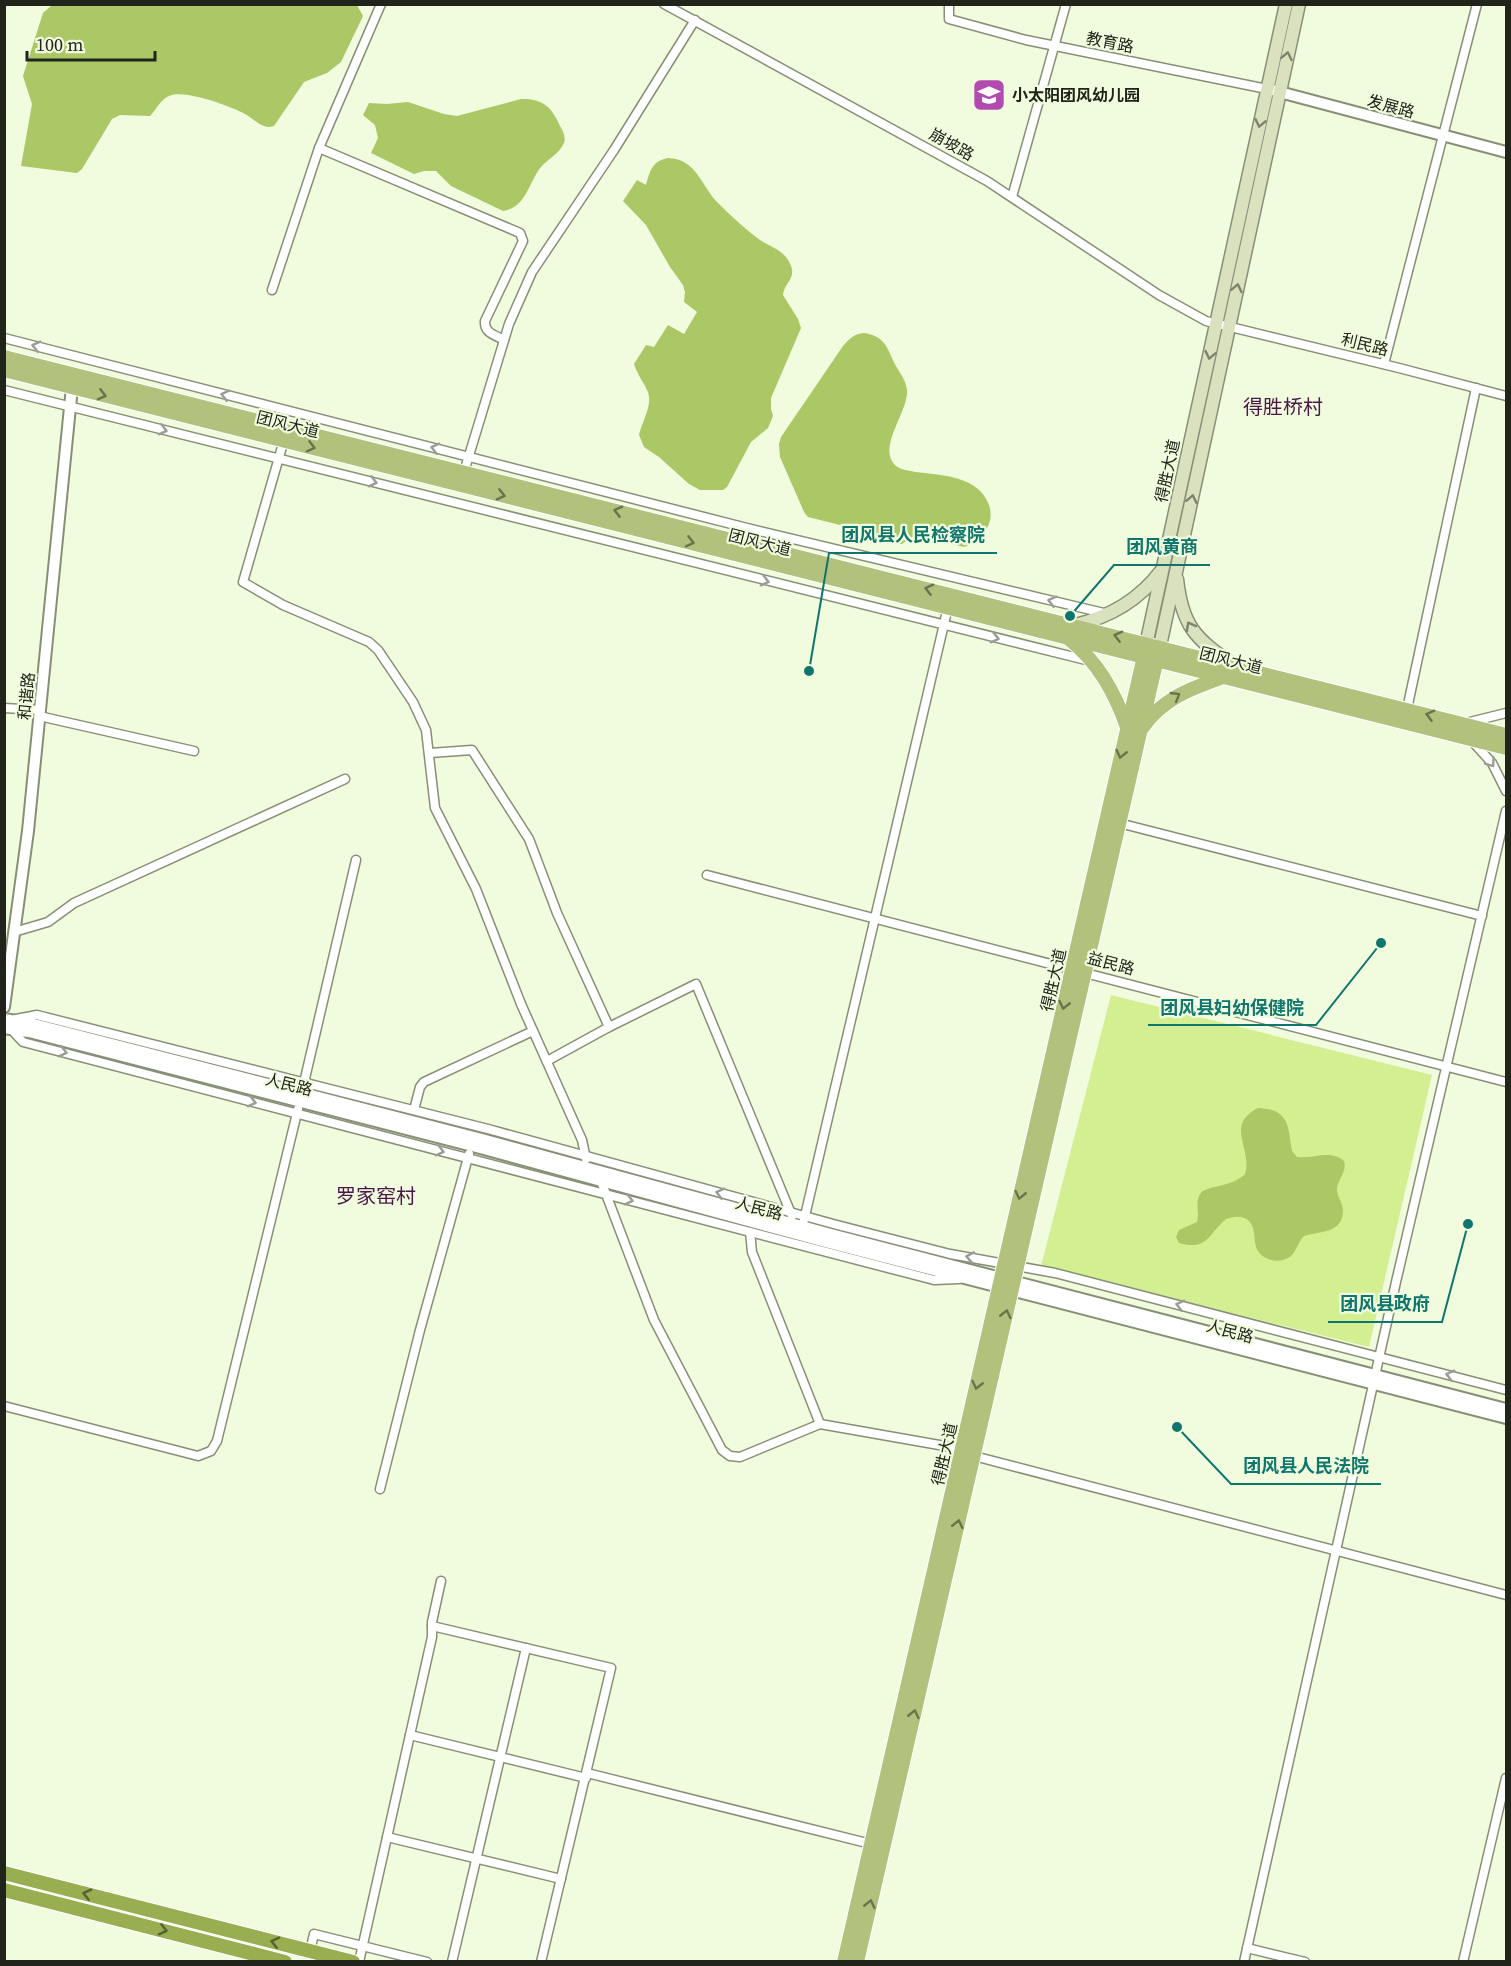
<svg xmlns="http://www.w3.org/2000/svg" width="1511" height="1966" viewBox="0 0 1511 1966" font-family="'Source Serif 4','Noto Sans SC',serif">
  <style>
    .green { fill: #d4ef92 }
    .water { fill: #acc765 }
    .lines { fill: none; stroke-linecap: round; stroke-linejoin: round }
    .minor-casing { stroke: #879076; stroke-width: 11 }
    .tertiary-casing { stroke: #879076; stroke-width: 14 }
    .secondary-casing { stroke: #879076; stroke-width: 15 }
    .primary-casing { stroke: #fff; stroke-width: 16 }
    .trunk-casing { stroke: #fff; stroke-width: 16 }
    .minor { stroke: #fff; stroke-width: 8 }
    .tertiary { stroke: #fff; stroke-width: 10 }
    .secondary { stroke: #d9e1be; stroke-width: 12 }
    .primary { stroke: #b2c27c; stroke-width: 14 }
    .trunk { stroke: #98ae50; stroke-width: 14 }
    .oneway { stroke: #7d826c }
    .oneway2 { stroke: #9b9c98 }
    .oneway3 { stroke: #6a734b }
    .oneway4 { stroke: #576232 }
    .labels { text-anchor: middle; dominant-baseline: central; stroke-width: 4.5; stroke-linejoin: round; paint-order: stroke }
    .street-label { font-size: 16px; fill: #21241a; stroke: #f1fbde }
    .poi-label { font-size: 16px; font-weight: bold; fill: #21241a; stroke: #f1fbde; text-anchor: start }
    .quarter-label { font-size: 20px; fill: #491848; stroke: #f1fbde }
    .leader { fill: none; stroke: #0f766e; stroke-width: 2 }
    .callout-dot { fill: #0f766e; stroke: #f1fbde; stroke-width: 2 }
    .callout-label { font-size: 18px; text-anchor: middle; font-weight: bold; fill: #0f766e; stroke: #f1fbde; stroke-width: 4.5; stroke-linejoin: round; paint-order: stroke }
  </style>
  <rect width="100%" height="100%" fill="#f1fbde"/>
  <path class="green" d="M1111,995l321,80 -63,272 -328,-81z"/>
  <g class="water">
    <path d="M357,5l6,11 -22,46 -14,11 -23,9 -30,44c-12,4 -18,-6 -29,-12 -15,-8 -61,-25 -76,-18 -9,4 -13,14 -19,20l-30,-1 -8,4 -30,50 -5,4 -56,-7 11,-62 -9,-28 20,-63 9,-8z"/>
    <path d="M521,99c21,-1 31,8 39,27 3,5 6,11 4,17 -4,10 -16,16 -23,24 -13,16 -14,40 -38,44l-52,-25 -15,-15h-12l-10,3 -43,-21 7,-15 -3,-13 -12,-10 6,-12 18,1 21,-2 36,12 13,2z"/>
    <path d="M668,158c29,1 33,28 50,45 12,12 25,24 38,34 13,11 28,11 35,29 5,13 -7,17 -8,29l15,24 3,9 -30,70v11l2,7 -5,12 -17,14 -24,45 -4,3h-23l-11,-6 -30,-27 -15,-10 -5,-12c3,-14 15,-31 8,-45 -4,-9 -10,-16 -13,-26l12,-19 8,2 14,-22 16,9 13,-22 -13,-10 1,-10 -2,-7 -13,-18 -24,-42 -23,-24 14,-21 9,5c4,-14 6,-24 22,-27z"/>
    <path d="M864,333c17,3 21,9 28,25 4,11 14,20 15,32 2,20 -29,56 -13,74 5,6 14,6 21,8 26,3 64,4 74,33 3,9 2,18 -4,26 -7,8 -11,13 -21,16l-49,-12 -13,9h-16l-15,-4 -27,-14 -36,-9 -4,-5 -24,-55 -1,-13 2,-7 62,-91c7,-8 11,-12 21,-13z"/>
    <path d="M1258,1108c32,1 30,19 34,43l5,6c16,2 34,-8 47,4 3,11 -5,16 -7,27 -1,7 6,15 6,22 0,24 -24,21 -39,26 -6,6 -7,14 -13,20 -11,9 -30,5 -35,-9 -2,-6 -1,-13 -3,-19 -4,-13 -17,-13 -27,-9 -18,15 -18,32 -47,24l-3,-6 3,-7 18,-8c3,-9 -3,-20 4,-29 6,-8 30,-5 44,-19 8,-25 -21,-49 13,-66z"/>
  </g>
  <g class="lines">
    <defs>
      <g id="minor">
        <path d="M664,4l323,177 172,114 47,26 193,47 107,28"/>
        <path d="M949,4v15l77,21 241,49"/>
        <path d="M319,148l201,85 3,8 -38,80c-1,12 10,14 19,19"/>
        <path d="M1012,197l54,-193"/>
        <path d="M272,290l47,-142 62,-144"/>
        <path d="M4,338l743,190 361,86"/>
        <path d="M1384,364l93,-360"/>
        <path d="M4,390l1086,271"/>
        <path d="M284,440l-41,142 40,23 86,37 9,8 35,52 13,28 9,78 41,81 45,115 61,136 4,19"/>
        <path d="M464,472l45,-148 23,-52 82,-122 81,-130"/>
        <path d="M4,708l36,2"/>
        <path d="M1407,709l69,-321"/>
        <path d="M39,716l155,35"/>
        <path d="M1466,723l40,-10"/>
        <path d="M1472,741l20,22 14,28"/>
        <path d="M430,753l42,-3 57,89 28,74 52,114"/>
        <path d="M1119,823l363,93"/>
        <path d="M707,875l799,207"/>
        <path d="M14,932l34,-10 26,-19 271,-124"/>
        <path d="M16,1019l21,-4 451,114 349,96 113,29 105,19 451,117"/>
        <path d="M11,1029l12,13 911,238 25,-1"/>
        <path d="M547,1061l62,-34 87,-43 96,232"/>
        <path d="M303,1087l53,-227"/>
        <path d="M414,1110l6,-23 4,-5 109,-51"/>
        <path d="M601,1181l53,139 68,130 8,6 10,1 80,-33"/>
        <path d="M804,1220l144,-613"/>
        <path d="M750,1232l2,20 68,172 142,25"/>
        <path d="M4,1406l194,50 13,-5 6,-10 81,-332"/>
        <path d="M974,1456l532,139"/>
        <path d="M380,1489l40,-159 49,-176"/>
        <path d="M432,1626l179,42 -70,294"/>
        <path d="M410,1735l176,43"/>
        <path d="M587,1773l284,71"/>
        <path d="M387,1837l174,42"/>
        <path d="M1247,1948l58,14"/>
        <path d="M310,1951l4,-17 113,28"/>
        <path d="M359,1962l73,-325v-15l9,-41"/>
        <path d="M452,1962l74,-314"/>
        <path d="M1244,1962l152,-680 110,-471"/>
        <path d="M1463,1962l43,-184"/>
      </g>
      <g id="tertiary">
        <path d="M1272,90l234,62"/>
        <path d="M4,1007l24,-176 44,-444"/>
        <path d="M4,1019l26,4 452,116 349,95 675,175"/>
        <path d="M4,1028l25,4 451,116 349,95 677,175"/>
      </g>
      <g id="secondary">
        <path d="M1177,579c5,47 18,59 55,85"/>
        <path d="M1075,625c35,-8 64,-25 86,-54"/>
        <path d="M1144,654l142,-650"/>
        <path d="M1158,655l141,-651"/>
      </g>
      <g id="primary">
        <path d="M4,357l1502,378"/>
        <path d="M4,370l1502,378"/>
        <path d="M1068,638c30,24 46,53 59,89"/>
        <path d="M1143,727c21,-30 50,-39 83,-51"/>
        <path d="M844,1962l300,-1306"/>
        <path d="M857,1962l300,-1303"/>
      </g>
      <g id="trunk">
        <path d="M4,1873l349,89"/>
        <path d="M4,1890l281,72"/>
      </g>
    </defs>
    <use href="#minor" class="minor-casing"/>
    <use href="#tertiary" class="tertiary-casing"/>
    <use href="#secondary" class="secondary-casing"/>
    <use href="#primary" class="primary-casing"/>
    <use href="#trunk" class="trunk-casing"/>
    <use href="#minor" class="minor"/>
    <use href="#tertiary" class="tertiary"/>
    <use href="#secondary" class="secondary"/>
    <use href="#primary" class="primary"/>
    <use href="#trunk" class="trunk"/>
  </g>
  <defs><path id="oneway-chevron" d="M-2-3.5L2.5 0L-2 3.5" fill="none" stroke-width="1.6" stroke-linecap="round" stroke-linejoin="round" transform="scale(1.5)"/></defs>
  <g class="oneway">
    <use href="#oneway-chevron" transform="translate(1287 56) rotate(-78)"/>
    <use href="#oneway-chevron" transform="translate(1260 123) rotate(102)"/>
    <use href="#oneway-chevron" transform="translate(1237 288) rotate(-78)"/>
    <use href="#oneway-chevron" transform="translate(1210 355) rotate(102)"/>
    <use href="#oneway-chevron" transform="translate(1192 499) rotate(-78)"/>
    <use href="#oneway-chevron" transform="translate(1190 626) rotate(-119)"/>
  </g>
  <g class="oneway2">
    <use href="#oneway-chevron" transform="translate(36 346) rotate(-166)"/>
    <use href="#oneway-chevron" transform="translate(225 395) rotate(-166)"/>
    <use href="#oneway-chevron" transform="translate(163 430) rotate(14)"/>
    <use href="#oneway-chevron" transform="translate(435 448) rotate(-166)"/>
    <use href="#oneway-chevron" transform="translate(373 482) rotate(14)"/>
    <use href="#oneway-chevron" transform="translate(765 581) rotate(14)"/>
    <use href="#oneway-chevron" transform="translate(1052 601) rotate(-167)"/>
    <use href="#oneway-chevron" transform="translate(995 638) rotate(14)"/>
    <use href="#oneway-chevron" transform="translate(1491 763) rotate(55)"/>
    <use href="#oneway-chevron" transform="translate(63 1052) rotate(15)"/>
    <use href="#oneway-chevron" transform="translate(252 1102) rotate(15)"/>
    <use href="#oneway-chevron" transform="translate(440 1151) rotate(15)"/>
    <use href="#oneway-chevron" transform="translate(720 1193) rotate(-165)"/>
    <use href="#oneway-chevron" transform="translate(629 1200) rotate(15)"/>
    <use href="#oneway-chevron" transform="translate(970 1257) rotate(-170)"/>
    <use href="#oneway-chevron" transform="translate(1180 1305) rotate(-165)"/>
    <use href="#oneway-chevron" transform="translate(1450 1375) rotate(-165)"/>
  </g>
  <g class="oneway3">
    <use href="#oneway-chevron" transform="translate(102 395) rotate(14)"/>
    <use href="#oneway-chevron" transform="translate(311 447) rotate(14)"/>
    <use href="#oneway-chevron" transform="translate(501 495) rotate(14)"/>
    <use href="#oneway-chevron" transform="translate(618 511) rotate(-166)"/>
    <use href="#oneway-chevron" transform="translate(690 542) rotate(14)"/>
    <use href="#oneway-chevron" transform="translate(929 589) rotate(-166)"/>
    <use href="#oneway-chevron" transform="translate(1118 636) rotate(-166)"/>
    <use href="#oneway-chevron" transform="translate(1176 696) rotate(-30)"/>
    <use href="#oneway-chevron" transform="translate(1430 715) rotate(-165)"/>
    <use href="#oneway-chevron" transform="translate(1121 754) rotate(103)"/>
    <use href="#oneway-chevron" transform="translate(1064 1005) rotate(103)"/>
    <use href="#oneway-chevron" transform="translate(1020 1195) rotate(103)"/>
    <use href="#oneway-chevron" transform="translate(1006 1314) rotate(-77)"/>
    <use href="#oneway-chevron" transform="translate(977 1385) rotate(103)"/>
    <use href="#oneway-chevron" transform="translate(958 1524) rotate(-77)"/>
    <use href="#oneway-chevron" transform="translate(914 1714) rotate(-77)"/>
    <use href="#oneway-chevron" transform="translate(870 1904) rotate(-77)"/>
  </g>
  <g class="oneway4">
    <use href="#oneway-chevron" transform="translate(87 1894) rotate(-166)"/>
    <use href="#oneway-chevron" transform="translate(163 1930) rotate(14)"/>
    <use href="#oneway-chevron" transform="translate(275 1942) rotate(-166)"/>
  </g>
  <defs>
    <symbol id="school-square" viewBox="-11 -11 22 22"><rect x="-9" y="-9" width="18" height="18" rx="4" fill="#b24baf" stroke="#f1fbde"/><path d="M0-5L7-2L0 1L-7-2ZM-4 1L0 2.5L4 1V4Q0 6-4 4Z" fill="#fff"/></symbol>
  </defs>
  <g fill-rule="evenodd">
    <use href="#school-square" x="970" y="76" width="38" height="38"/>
  </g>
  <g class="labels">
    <g class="street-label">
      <text transform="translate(1110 42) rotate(11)">教育路</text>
      <text transform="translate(1391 106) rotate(15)">发展路</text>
      <text transform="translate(952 144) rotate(29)">崩坡路</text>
      <text transform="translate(1365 344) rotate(14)">利民路</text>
      <text transform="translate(288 424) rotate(14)">团风大道</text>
      <text transform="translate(1167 471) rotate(-78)">得胜大道</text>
      <text transform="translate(760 542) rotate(14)">团风大道</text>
      <text transform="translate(1231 660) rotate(14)">团风大道</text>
      <text transform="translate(26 696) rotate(-84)">和谐路</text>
      <text transform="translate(1111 963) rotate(15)">益民路</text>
      <text transform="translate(1053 980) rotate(-77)">得胜大道</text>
      <text transform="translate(289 1084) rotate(14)">人民路</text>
      <text transform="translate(759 1208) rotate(15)">人民路</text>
      <text transform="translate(1230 1331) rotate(15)">人民路</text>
      <text transform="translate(944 1454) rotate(-77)">得胜大道</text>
    </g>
    <g class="poi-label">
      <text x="1012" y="95">小太阳团风幼儿园</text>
    </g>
    <g class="quarter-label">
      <text x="1283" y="407">得胜桥村</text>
      <text x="376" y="1196">罗家窑村</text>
    </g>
  </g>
  <path class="leader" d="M809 671L829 553H997M1070 616L1114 565H1210M1381 943L1316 1025H1148M1468 1224L1442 1322H1328M1177 1427L1231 1484H1381"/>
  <g class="callout-dot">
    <circle cx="809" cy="671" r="6"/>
    <circle cx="1070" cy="616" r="6"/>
    <circle cx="1381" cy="943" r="6"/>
    <circle cx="1468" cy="1224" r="6"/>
    <circle cx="1177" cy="1427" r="6"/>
  </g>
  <g class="callout-label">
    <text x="913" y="541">团风县人民检察院</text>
    <text x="1162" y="553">团风黄商</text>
    <text x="1232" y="1014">团风县妇幼保健院</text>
    <text x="1385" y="1310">团风县政府</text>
    <text x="1306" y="1472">团风县人民法院</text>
  </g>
  <rect width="1511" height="1966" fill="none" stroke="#21241a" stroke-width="12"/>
  <path d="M27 51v9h128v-9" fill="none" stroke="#21241a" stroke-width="3"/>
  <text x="36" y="51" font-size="18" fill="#21241a" stroke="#f1fbde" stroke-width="4.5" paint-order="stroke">100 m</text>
</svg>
